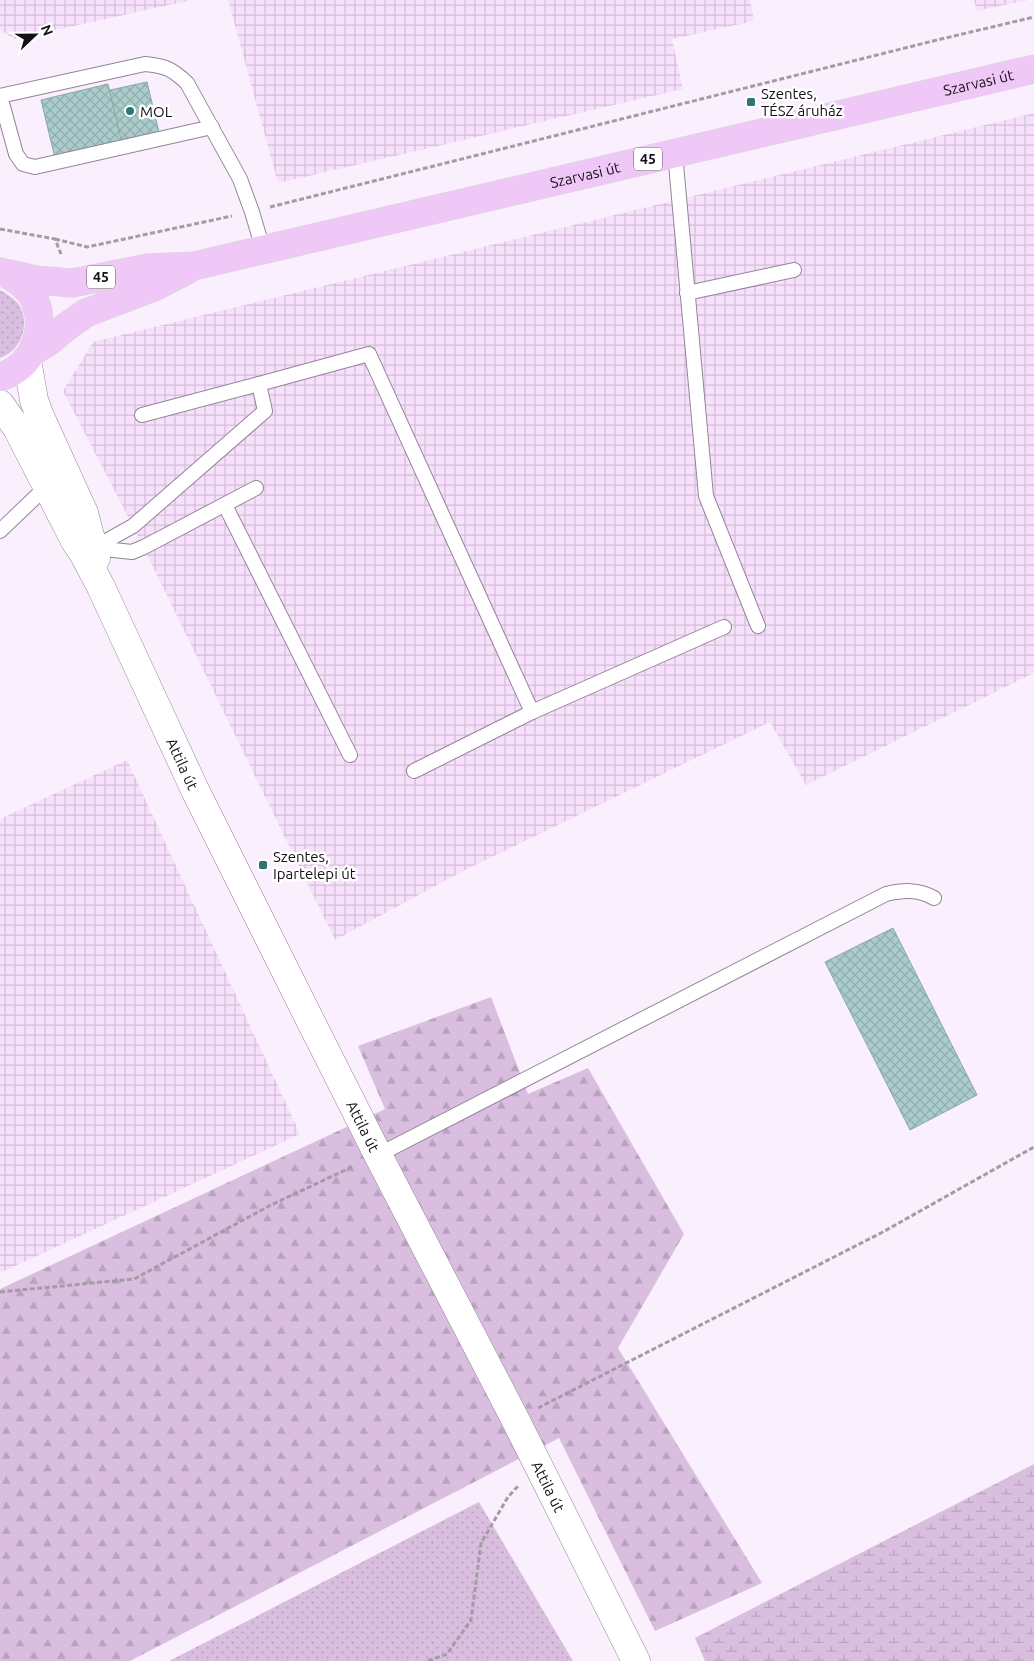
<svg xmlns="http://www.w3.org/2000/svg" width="1034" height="1661" viewBox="0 0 1034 1661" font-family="Ubuntu,sans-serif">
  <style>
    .industrial { fill: url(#industrial-grid) }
    .grass { fill: url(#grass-dots) }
    .forest { fill: url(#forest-firs) }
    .wetland { fill: url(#wetland-marsh) }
    .building { fill: url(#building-cross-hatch); stroke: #89a9a9 }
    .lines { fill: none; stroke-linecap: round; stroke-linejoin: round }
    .lane-casing { stroke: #948498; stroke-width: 16 }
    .secondary-casing { stroke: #948498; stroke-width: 29 }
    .primary-casing { stroke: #d5d4d5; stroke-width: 29 }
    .path { stroke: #a49ba6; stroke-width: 3; stroke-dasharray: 5 2.5; stroke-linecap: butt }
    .lane { stroke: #fff; stroke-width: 14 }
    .secondary { stroke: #fff; stroke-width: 28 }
    .primary { stroke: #f0c8f8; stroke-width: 28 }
    .poi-dot { fill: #2c7675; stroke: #fff; stroke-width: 2 }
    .labels { text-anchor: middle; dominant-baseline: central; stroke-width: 5; stroke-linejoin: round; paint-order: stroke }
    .shield { fill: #fff; stroke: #5b575c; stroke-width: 1 }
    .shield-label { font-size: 14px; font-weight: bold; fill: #150f16 }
    .street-label { font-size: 15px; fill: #150f16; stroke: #fff }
    .poi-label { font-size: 15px; fill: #150f16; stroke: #fff; text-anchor: start }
  </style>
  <defs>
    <pattern id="industrial-grid" width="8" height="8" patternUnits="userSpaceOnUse" patternTransform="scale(1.25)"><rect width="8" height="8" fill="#f7e0fc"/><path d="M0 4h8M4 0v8" fill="none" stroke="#d3bfd7"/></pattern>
    <pattern id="grass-dots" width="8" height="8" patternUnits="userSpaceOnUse" patternTransform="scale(1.25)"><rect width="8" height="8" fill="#d9bedf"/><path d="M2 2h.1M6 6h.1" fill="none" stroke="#b9a2bf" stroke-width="1.8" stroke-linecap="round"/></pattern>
    <pattern id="forest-firs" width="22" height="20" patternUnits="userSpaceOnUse" patternTransform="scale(1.25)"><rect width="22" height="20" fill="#d9bedf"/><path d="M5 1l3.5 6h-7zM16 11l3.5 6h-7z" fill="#b9a2bf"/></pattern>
    <pattern id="wetland-marsh" width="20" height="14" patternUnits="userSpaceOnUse" patternTransform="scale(1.25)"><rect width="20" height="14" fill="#d9bedf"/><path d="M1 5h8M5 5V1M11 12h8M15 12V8" fill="none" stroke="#b9a2bf"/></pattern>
    <pattern id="building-cross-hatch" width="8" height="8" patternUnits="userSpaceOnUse" patternTransform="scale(1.25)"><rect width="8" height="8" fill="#aacccb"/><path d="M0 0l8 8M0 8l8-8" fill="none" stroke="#91aeae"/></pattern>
  </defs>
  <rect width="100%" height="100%" fill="#faeffd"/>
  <g class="industrial">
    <path d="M0,0h192l-177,39 -15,-9z"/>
    <path d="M228,0h522l4,21 -82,18 11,50 -405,94z"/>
    <path d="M974,0h53l-50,11z"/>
    <path d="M1034,113v560l-228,112 -36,-63 -305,148 -130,70 -199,-408 -73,-141 30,-49z"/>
    <path d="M127,760l173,374 -300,139v-454z"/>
  </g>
  <g class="grass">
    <path d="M0,290c7,4 14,8 19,15 12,19 2,46 -19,53z"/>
    <path d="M479,1502l94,159h-404z"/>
  </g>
  <path class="forest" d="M491,997l37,97 60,-26 96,166 -66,114 144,235 -107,48 -96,-193 -429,223h-130v-372l385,-180 -27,-63z"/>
  <path class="wetland" d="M1034,1464v197h-329l-10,-23z"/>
  <g class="building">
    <path d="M147,82l12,50 -47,10 -11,-50z"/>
    <path d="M108,84l14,59 -67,15 -14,-58z"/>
    <path d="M893,928l84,167 -67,35 -85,-168z"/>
  </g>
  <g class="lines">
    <defs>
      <g id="lane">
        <path d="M0,96l145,-32c21,2 27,5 42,19l53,96 12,33 11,37"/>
        <path d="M0,96l16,58 7,10 12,3 177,-40"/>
        <path d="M675,153l31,343 52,130"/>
        <path d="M687,293l107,-23"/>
        <path d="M142,415l117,-31"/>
        <path d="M225,505l125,250"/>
        <path d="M0,531l46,-44"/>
        <path d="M95,548l37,4 12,-5 112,-59"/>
        <path d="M90,550l43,-24 132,-115 -6,-27 110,-30 163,358"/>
        <path d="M414,771l118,-59 192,-85"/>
        <path d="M378,1155l508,-261c17,-4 32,-5 48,4"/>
      </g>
      <g id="secondary">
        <path d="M27,360l7,40 5,14 45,99 12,45"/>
        <path id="s1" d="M0,404l17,24 58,113 8,12 18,34 94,203 100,200 83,165 137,264 121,242"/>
      </g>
      <g id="primary">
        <path id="s2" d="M0,272l36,8 36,3 76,-15 46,-2 840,-197"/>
        <path d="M33,351l15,-9 18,-15 20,-14 68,-26 33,-17"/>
        <path d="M0,377c35,-10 49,-51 32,-82 -6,-9 -15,-15 -23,-20"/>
      </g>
    </defs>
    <use href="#lane" class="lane-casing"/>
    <use href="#secondary" class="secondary-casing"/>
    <use href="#primary" class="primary-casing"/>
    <g class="path">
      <path d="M270,207l663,-166 101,-24"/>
      <path d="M0,229l55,10 6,15"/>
      <path d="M55,239l32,8 145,-31"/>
      <path d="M0,1292l134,-13 137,-74 83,-39"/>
      <path d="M538,1408l343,-175 153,-86"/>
      <path d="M428,1661l19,-7 24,-34 10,-77 27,-46 10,-11"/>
    </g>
    <use href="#lane" class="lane"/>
    <use href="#secondary" class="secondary"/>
    <use href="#primary" class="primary"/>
  </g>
  <g class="poi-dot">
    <rect x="746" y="97" width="10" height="10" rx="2.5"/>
    <circle cx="130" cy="111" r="5"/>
    <rect x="258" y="860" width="10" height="10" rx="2.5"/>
  </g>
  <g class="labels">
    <g class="shield">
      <rect x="634" y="147.5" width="28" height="23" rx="4"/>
      <rect x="87" y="265.5" width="28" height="23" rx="4"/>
    </g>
    <g class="shield-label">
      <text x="648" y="159">45</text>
      <text x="101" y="277">45</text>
    </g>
    <g class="street-label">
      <text stroke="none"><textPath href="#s2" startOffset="1002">Szarvasi út</textPath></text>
      <text stroke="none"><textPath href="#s2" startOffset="598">Szarvasi út</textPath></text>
      <text stroke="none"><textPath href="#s1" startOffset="404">Attila út</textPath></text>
      <text stroke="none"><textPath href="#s1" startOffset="809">Attila út</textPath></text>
      <text stroke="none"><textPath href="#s1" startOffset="1214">Attila út</textPath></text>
    </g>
    <g class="poi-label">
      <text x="761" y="93">Szentes,<tspan x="761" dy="17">TÉSZ áruház</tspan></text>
      <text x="140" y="111">MOL</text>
      <text x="273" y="856">Szentes,<tspan x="273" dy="17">Ipartelepi út</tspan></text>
    </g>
  </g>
  <g transform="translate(35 35) rotate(68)" stroke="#ffffff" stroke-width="4" paint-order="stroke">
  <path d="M0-4L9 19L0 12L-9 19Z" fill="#150f16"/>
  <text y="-8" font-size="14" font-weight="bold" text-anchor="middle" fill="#150f16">N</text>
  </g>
</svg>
